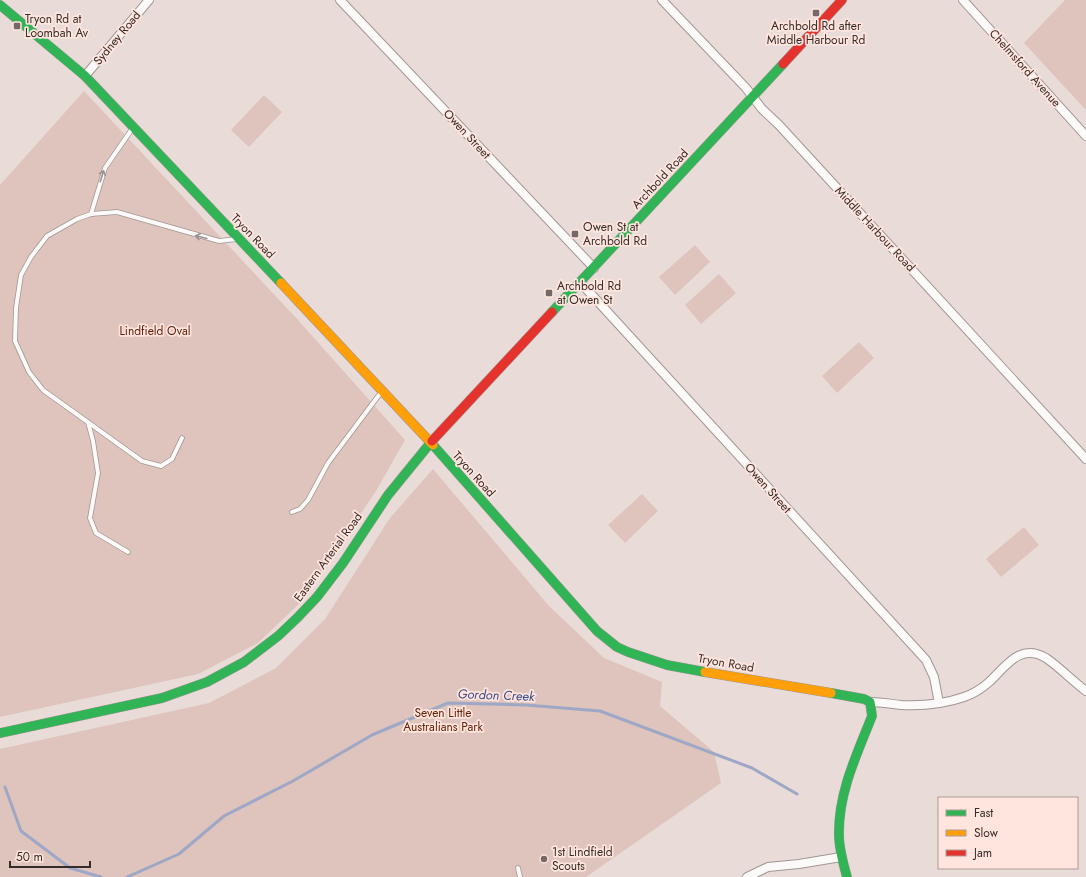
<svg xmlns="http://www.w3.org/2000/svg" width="1086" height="877" viewBox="0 0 1086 877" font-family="Jost,sans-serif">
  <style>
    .green { fill: #dec4bc }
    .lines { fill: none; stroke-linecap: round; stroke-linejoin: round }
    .stream { stroke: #9fa7c6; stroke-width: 3 }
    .lane-casing { stroke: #a09693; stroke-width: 5.5 }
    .street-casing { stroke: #a09693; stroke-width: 10 }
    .fast-casing { stroke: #a09693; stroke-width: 10 }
    .slow-casing { stroke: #a09693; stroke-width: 10 }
    .jam-casing { stroke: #a09693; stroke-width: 10 }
    .lane { stroke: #fcfaf9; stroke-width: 4 }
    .street { stroke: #fcfaf9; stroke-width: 8 }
    .fast { stroke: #30b455; stroke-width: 9 }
    .slow { stroke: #ff9f0a; stroke-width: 9 }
    .jam { stroke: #e5322d; stroke-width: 9 }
    .oneway { stroke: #989290 }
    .poi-dot { fill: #746966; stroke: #ffe5dd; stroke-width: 1.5 }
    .labels { text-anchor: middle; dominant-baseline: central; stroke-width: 3.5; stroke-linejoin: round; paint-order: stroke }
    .poi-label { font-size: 12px; fill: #352b28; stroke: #ffe5dd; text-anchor: start }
    .street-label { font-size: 12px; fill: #352b28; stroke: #ffe5dd }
    .park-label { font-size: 12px; fill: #642109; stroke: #ffe5dd }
    .water-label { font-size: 13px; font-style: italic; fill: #394c88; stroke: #ffe5dd }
  </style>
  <rect width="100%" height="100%" fill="#e9dcd8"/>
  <g class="green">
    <path d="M1065,0h21v110l-62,-67z"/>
    <path d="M84,91l214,229 107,120 -29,51 -73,109 -45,43 -60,31 -198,43v-532z"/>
    <path d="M264,95l18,17 -33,35 -18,-17z"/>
    <path d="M695,245l15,17 -35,33 -16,-18z"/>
    <path d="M719,274l17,19 -35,31 -16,-19z"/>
    <path d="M859,342l15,16 -37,35 -15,-17z"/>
    <path d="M433,469l116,137 55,52 58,24 -2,24 54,46 7,31 -135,94h-586v-128l209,-46 67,-35 49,-49 65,-101z"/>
    <path d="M642,494l16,17 -33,32 -17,-18z"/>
    <path d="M1024,527l15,18 -38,32 -15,-18z"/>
  </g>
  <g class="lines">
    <g class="stream">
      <path d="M5,787l16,44 49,37 31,9"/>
      <path d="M127,877l52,-23 45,-38 69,-35 79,-46 76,-32 78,2 74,6 152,57 45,26"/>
    </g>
    <defs>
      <g id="lane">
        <path d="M91,214l14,-46 27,-39"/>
        <path d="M88,422l5,19 5,32 -8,45 6,15 32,19"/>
        <path d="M182,438l-10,21 -11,7 -19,-5 -99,-71 -14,-18 -14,-31 1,-33 5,-33 10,-18 16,-21 30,-17 14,-5 26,-2 102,29 18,-2"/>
        <path d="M292,512l8,-3 8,-9 20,-37 54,-72"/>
        <path d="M518,868l2,9"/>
      </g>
      <g id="street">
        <path d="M340,0l254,268"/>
        <path d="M662,0l84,88 16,21 17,16 307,334"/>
        <path d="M963,0l123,136"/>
        <path d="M85,76l64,-76"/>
        <path d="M580,282l346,378 8,17 5,26"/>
        <path d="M870,702c11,0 21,2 31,3 21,1 43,-1 63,-8 9,-3 17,-8 24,-14 17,-15 31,-41 58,-25 12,8 28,24 40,33"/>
        <path d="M747,877l21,-10 31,-3 42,-7"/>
      </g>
      <g id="fast">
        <path d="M0,5l85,71 196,207"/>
        <path d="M552,312l231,-248"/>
        <path d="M433,445l164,186 20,16 11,5 39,13 38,7"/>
        <path d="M831,693l33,6 6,3 2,14c-15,38 -34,77 -33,119 0,14 4,28 8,42"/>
        <path d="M0,733l162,-35 45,-16 37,-20 34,-26 20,-19 19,-20 26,-34 45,-68 44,-54"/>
      </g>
      <g id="slow">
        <path d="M281,283l152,162"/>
        <path d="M705,672l126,21"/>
      </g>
      <g id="jam">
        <path d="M783,64l59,-64"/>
        <path d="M432,441l120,-129"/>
      </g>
    </defs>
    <use href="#lane" class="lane-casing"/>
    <use href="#street" class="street-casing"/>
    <use href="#fast" class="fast-casing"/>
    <use href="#slow" class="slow-casing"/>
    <use href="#jam" class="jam-casing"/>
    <use href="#lane" class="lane"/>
    <use href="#street" class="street"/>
    <use href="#fast" class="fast"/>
    <use href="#slow" class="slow"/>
    <use href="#jam" class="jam"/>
  </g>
  <defs><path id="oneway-shaft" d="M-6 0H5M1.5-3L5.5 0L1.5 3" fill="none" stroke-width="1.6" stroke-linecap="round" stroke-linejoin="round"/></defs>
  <g class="oneway">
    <use href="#oneway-shaft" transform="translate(102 176) rotate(-73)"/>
    <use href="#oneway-shaft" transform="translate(201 237) rotate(-166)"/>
  </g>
  <g class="poi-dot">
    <rect x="812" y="9" width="8" height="8" rx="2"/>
    <rect x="13" y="22" width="8" height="8" rx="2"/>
    <rect x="571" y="230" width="8" height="8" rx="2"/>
    <rect x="545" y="289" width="8" height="8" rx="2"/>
    <circle cx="544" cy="859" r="4"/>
  </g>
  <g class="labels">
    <g class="poi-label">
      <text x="25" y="19">Tryon Rd at<tspan x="25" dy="14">Loombah Av</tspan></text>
      <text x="816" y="26" text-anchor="middle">Archbold Rd after<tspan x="816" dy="14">Middle Harbour Rd</tspan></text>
      <text x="583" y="227">Owen St at<tspan x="583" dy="14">Archbold Rd</tspan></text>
      <text x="557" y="286">Archbold Rd<tspan x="557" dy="14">at Owen St</tspan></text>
      <text x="552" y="852">1st Lindfield<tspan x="552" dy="14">Scouts</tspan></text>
    </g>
    <g class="street-label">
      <text transform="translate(117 38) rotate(-50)">Sydney Road</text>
      <text transform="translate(1025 68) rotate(48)">Chelmsford Avenue</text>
      <text transform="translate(467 134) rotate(47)">Owen Street</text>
      <text transform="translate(660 179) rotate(-47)">Archbold Road</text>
      <text transform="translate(875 229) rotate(47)">Middle Harbour Road</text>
      <text transform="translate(253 236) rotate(46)">Tryon Road</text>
      <text transform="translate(474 474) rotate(48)">Tryon Road</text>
      <text transform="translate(768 488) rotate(48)">Owen Street</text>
      <text transform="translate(328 557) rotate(-54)">Eastern Arterial Road</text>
      <text transform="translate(726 663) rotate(10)">Tryon Road</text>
    </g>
    <g class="park-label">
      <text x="155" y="331">Lindfield Oval</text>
      <text x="443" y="713">Seven Little<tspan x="443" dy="14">Australians Park</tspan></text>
    </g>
    <g class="water-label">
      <text transform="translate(496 695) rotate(2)">Gordon Creek</text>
    </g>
  </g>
  <rect x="938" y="797" width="140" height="72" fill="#ffe5dd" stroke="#ae9b95"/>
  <rect x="946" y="810" width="20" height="6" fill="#30b455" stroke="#ae9b95"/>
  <text x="974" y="817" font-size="12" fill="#352b28">Fast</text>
  <rect x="946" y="830" width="20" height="6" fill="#ff9f0a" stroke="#ae9b95"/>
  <text x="974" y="837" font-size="12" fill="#352b28">Slow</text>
  <rect x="946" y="850" width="20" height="6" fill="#e5322d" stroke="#ae9b95"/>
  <text x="974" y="857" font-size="12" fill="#352b28">Jam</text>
  <path d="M10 861v6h80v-6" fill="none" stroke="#352b28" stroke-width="2"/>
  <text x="16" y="861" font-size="12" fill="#352b28" stroke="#ffe5dd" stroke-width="3" paint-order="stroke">50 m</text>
</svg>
